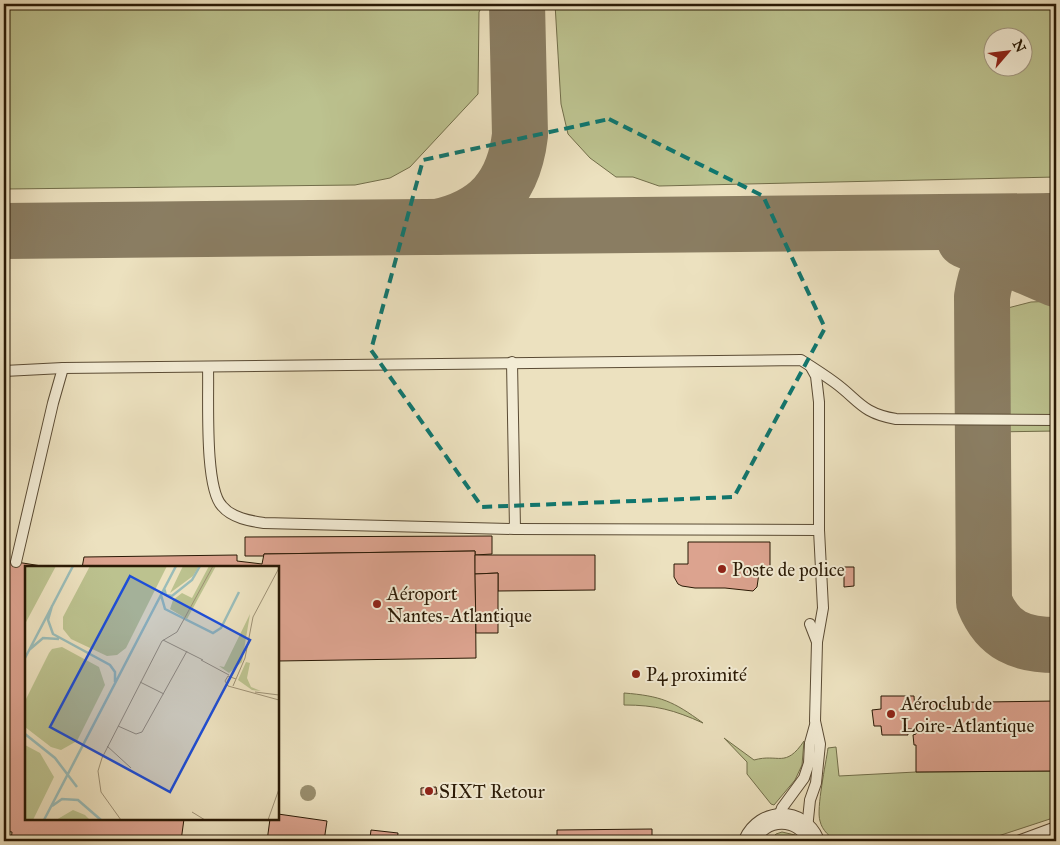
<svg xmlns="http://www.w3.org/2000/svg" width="1060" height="845" viewBox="0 0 1060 845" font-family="'IM FELL Great Primer',serif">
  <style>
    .green { fill: #bcc28f; stroke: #726e4a; fill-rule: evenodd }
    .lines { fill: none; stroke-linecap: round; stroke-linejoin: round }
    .taxiway { stroke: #8a7d62; stroke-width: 56 }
    .building { fill: #dca38f; stroke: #291905 }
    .service-casing { stroke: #5a4b34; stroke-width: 12 }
    .minor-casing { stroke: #5a4b34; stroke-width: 22 }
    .service { stroke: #f3ecd5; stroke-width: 10 }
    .minor { stroke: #f3ecd5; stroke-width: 20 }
    .tree { fill: #998f6f }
    .marked { fill: none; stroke: #0f766e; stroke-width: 4; stroke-dasharray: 10 6; stroke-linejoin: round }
    .poi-dot { fill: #8f2418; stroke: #f3ecd5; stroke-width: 2 }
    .labels { text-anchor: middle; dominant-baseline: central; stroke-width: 4; stroke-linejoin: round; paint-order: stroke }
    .poi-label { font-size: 19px; fill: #291905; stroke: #f3ecd5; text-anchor: start }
    .inset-river { fill: none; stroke: #9abcb8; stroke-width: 2.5 }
    .inset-road { fill: none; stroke: #9e9175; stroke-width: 1 }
    .view { fill: #1d4ed8; fill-opacity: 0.15; stroke: #1d4ed8; stroke-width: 2.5 }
    .inset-edge { fill: none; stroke: #291905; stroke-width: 2.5 }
  </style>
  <rect width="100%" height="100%" fill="#ece1bf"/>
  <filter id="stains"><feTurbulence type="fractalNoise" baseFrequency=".004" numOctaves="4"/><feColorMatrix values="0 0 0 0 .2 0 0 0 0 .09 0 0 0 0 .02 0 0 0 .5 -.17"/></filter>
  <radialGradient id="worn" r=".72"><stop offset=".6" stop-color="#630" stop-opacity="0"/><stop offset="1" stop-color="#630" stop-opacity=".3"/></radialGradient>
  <g class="green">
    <path d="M4,4h479l-4,8 -1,82 -68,73 -20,11 -35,7 -349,4 -2,-1z"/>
    <path d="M555,4h501v173l-397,9 -26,-9h-17l-26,-19 -22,-24 -7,-30zM992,38h30v30h-30z"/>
    <path d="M1056,301v130l-63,1 7,-122 31,-8z"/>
    <path d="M624,693c37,3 49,8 79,30 -29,-13 -47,-18 -79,-18z"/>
    <path d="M724,738l30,22c25,-7 31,9 50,-19l-2,24 -7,15 -21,25 -3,-1 -24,-30v-12z"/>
    <path d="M836,747l3,29 77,-4 140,-1v46l-73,24h-145c-8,-3 -16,-11 -18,-20 -4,-12 6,-58 8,-73z"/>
    <path d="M782,832l13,3 6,6h-32l7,-7z"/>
  </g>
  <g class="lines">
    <g class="taxiway">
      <path d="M1051,221c-40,11 -63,34 -69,76l2,305c14,34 37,43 72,43"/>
      <path d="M437,227c51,-11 77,-40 83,-92l-3,-131"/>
      <path d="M4,231l1052,-10"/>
      <path d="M965,240l91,39"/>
    </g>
  </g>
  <g class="building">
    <path d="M492,536v18l-17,1v-4l-211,3v2h-19v-19z"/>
    <path d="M688,542h82v31h-11l-2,14 -4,4 -28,-3h-30l-13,-2 -4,-2 -4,-7v-13h14z"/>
    <path d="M475,551l1,107 -198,3v-93h-196l2,-11 153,-2v6l25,3 2,-10z"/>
    <path d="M475,555h120v35l-97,1v-18l-23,1z"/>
    <path d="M4,560l50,8h-28v251h158l-3,22h-170l1,-9 -8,-1z"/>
    <path d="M844,567h10v19l-10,1z"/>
    <path d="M498,573v60h-22l-1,-59z"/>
    <path d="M881,696h33l1,15v-8l141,-2v70l-140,1v-27h-2l-1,-10 3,-1v-5h-9l1,6h-26l-1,-9h-7l-2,-16 9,-1z"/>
    <path d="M436,787l1,7 -16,1v-7z"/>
    <path d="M278,814l49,7 -3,20h-57l3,-22h8z"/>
    <path d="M652,829v12h-95v-11z"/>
    <path d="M371,830l27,3 -1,8h-36v-4l9,1z"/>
  </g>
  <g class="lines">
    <defs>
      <g id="service">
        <path d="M512,362l3,167"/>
        <path d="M208,367c1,29 -4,120 14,139 10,12 28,15 42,17l251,6 304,1"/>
        <path d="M811,367l5,9 3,26v128l4,78 -6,34"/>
        <path d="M4,371l59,-3 738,-8c11,7 22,14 33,22 25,18 27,31 62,37l160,1"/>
        <path d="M16,562l37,-159 10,-35"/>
        <path d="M778,819l4,-11 22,-30 5,-15 1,-20 5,-18"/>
        <path d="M807,829l3,-29 6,-17 4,-39 -5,-23 2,-79 -7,-18"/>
        <path d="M1018,841l38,-14"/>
      </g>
      <path id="minor" d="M749,841c13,-29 52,-30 65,0"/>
    </defs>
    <use href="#service" class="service-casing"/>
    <use href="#minor" class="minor-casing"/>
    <use href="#service" class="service"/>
    <use href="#minor" class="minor"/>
  </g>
  <circle class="tree" cx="308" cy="793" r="8"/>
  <path class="marked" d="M609,119l154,77 62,132 -91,169 -252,10 -111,-157 52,-190z"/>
  <g class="poi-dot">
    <circle cx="722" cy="569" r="5"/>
    <circle cx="377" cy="604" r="5"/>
    <circle cx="636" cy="674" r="5"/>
    <circle cx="891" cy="714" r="5"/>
    <circle cx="429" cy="791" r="5"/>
  </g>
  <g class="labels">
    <g class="poi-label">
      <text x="732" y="569">Poste de police</text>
      <text x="387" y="593">Aéroport<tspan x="387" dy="22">Nantes-Atlantique</tspan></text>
      <text x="646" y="674">P4 proximité</text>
      <text x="901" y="703">Aéroclub de<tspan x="901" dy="22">Loire-Atlantique</tspan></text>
      <text x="439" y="791">SIXT Retour</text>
    </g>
  </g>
  <g transform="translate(25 566)">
    <rect width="254" height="254" fill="#ece1bf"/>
    <path d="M0,0h31l-31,58zM65,0h77l-41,82 -9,7 -10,1 -36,-17 -8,-10v-12zM158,0h16l-6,10 -23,17zM184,0h7l-29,53 -17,-10 3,-9 9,-7 10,5zM225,48l-8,48 -13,11 -10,-7 5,1zM37,81l37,20 6,18 -28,56 -16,9 -10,-3 -26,-20v-26l24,-48 3,-4zM221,96l4,1 -3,15 4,9 10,4 -9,-1 -14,-10zM0,179l15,8 14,24 -21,43h-8zM48,244l12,5 5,5h-34z" fill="#bcc28f"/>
    <path class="inset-river" d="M139,22l2,7 6,1 20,-16 8,-14M136,29l4,14 48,24 8,-5 18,-36M27,40l-4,14 5,14 57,31 5,7v10M4,84l14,-12 16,1M0,92l48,-92M0,168l30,24 22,29M27,240l10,-7 16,1 23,20M19,254l132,-254"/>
    <path class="inset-road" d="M138,74l40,20M176,94l28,15M211,113l9,-21 8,-41 26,-49M115,116l24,12M208,120l3,-7 -8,-3 -3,5 3,5 51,14M230,126l24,3M93,160l18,8 6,-2 45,-81M82,180l24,22M167,246l13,8M96,254l-20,-28 -3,-21 4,-13 60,-117 15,-9 36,-66M243,254l11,-31"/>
    <path class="view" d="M105,10l120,64 -80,152 -120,-65z"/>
    <rect width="254" height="254" class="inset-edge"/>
  </g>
  <rect width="1060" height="845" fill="none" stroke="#ece1bf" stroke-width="20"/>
  <rect x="5" y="5" width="1050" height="835" fill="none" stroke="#291905" stroke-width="2.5"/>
  <rect x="10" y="10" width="1040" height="825" fill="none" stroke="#291905"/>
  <g transform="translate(1008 52) rotate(62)"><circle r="24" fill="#f3ecd5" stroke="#a29882"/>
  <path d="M0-4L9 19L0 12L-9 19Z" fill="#8f2418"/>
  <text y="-8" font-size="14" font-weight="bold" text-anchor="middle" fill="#291905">N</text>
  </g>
  <rect width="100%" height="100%" filter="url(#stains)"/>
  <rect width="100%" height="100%" fill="url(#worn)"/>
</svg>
